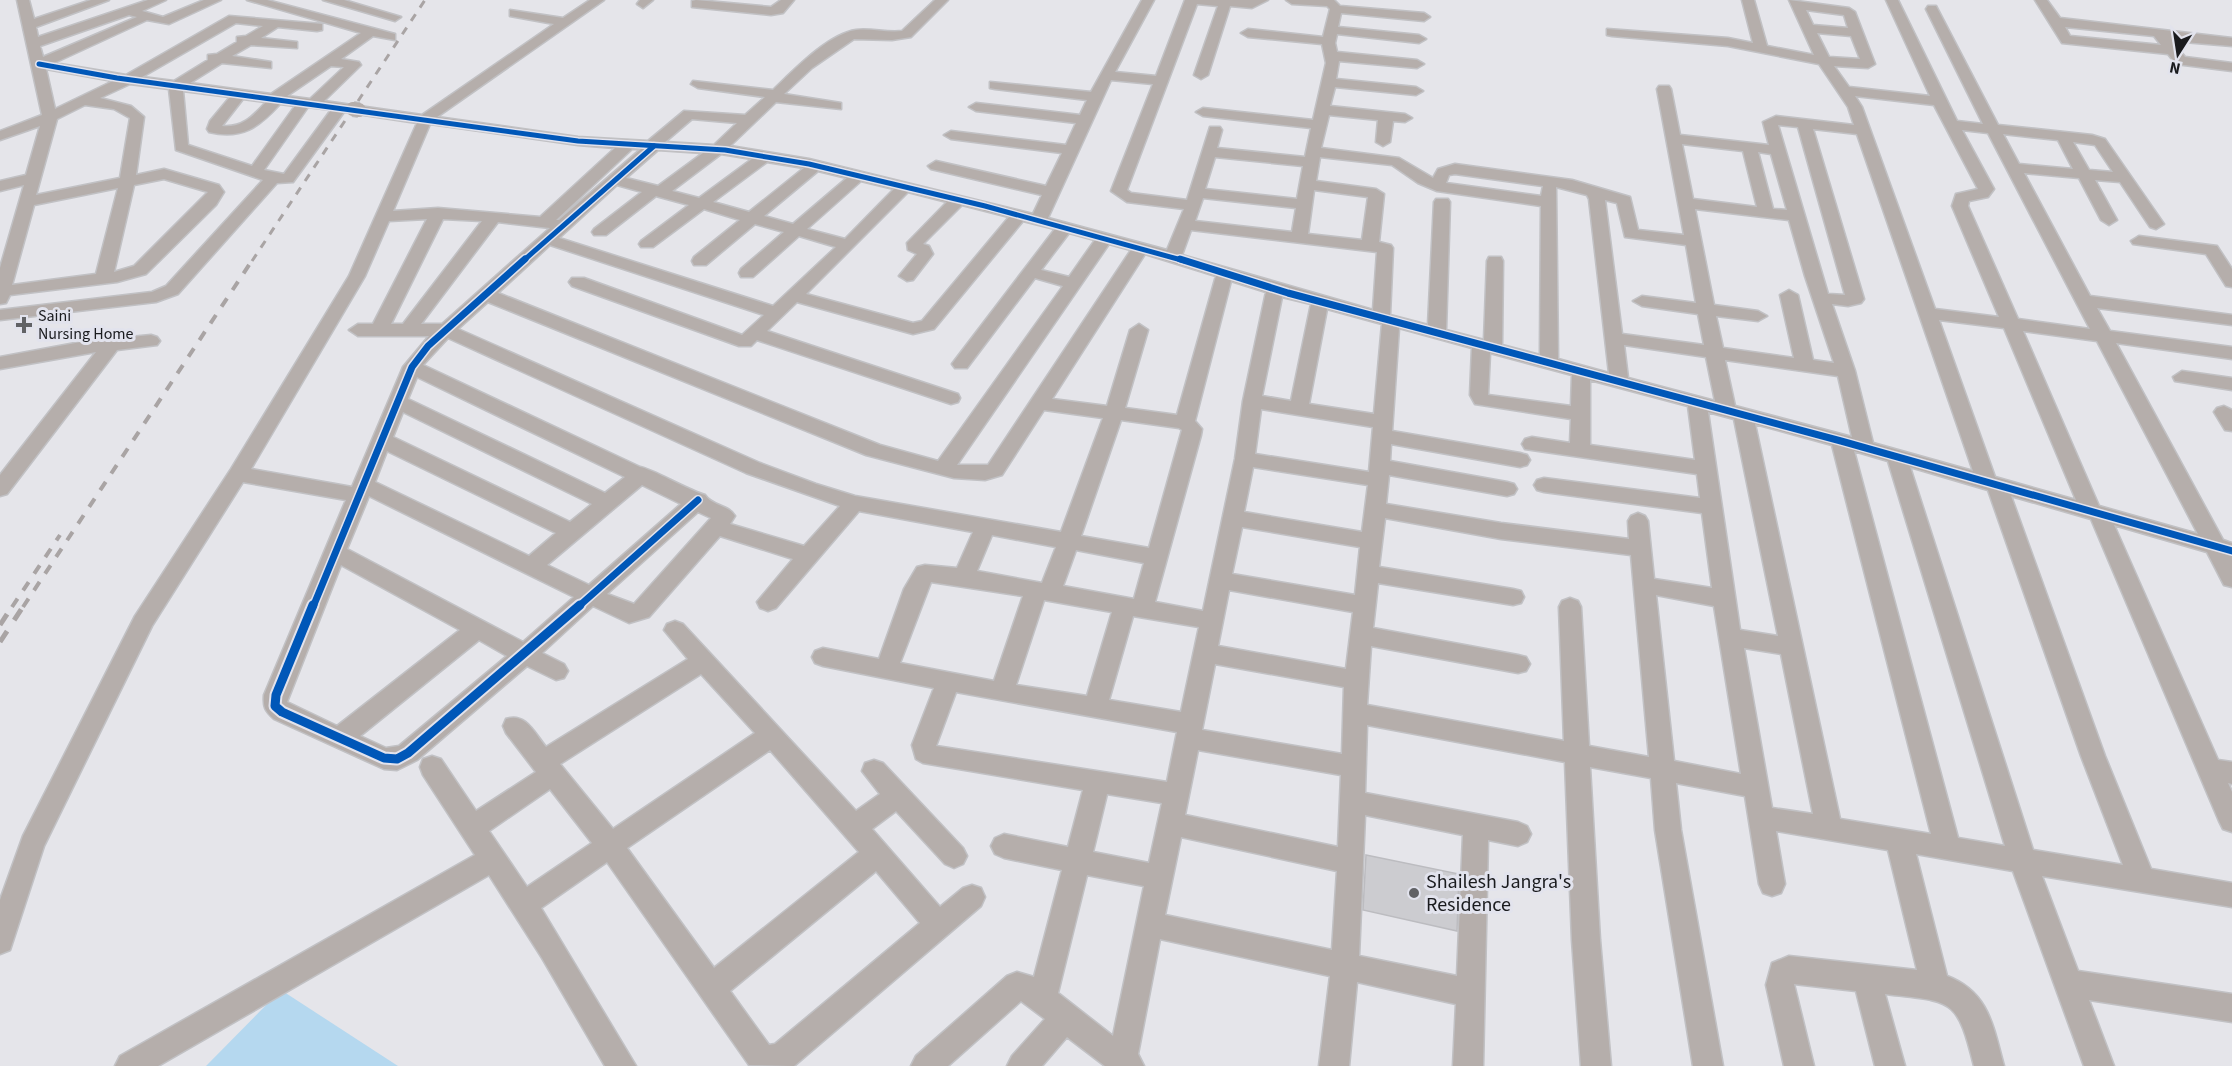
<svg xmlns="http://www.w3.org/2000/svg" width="2232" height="1066" viewBox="0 0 2232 1066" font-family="'Source Sans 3',sans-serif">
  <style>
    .water { fill: #b5d8ef }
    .building { fill: #ccccd0; stroke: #bcbcc0; stroke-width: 1.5 }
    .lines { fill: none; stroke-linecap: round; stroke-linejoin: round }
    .minor-casing { stroke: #c1c1c4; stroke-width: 3 }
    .minor { fill: #b5aeab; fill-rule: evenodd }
    .rail-far2 { stroke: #a9a4a4; stroke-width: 3; stroke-dasharray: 8 8; stroke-linecap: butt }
    .rail-far1 { stroke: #a9a4a4; stroke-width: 4; stroke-dasharray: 10 10; stroke-linecap: butt }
    .rail { stroke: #a9a4a4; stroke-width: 5; stroke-dasharray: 13 13; stroke-linecap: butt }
    .minor-bridge-casing { stroke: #c1c1c4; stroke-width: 16; stroke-linecap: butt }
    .minor-bridge { stroke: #b5aeab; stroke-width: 14 }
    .cycleway-far2-casing { stroke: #e2e3ed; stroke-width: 8 }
    .cycleway-far1-casing { stroke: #e2e3ed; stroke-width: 10 }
    .cycleway-casing { stroke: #e2e3ed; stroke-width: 13 }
    .cycleway-far2 { stroke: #0057b8; stroke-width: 5 }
    .cycleway-far1 { stroke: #0057b8; stroke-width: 7 }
    .cycleway { stroke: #0057b8; stroke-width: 9 }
    .poi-dot { fill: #616265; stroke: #e2e3ed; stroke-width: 2 }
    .labels { text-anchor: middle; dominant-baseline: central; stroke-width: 6; stroke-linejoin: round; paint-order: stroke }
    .poi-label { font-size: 16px; fill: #1a1b1e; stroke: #e2e3ed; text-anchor: start }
    .near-poi-label { font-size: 20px; fill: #1a1b1e; stroke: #e2e3ed; text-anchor: start }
  </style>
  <rect width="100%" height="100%" fill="#e5e5ea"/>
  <path class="water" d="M281,990l117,76h-192z"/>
  <path class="building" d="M1366,855l93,19 -2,57 -94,-21z"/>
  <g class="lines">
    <defs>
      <g id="minor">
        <path d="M17,0h12l5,19 57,-19h18l-73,27 2,10 110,-37h18l-24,11 21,6 41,-17h17l-52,24 -22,-4 -93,43 72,12 103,-59 93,8v6l-5,1 -39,-4 -17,11 36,4v6l-46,-3 -19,11 39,6v6l-49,-5 -32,20 81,11 90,-61 -114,-33h20l128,34v6l-22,-4 -32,23 18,3 2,3 -37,36 98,14 132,-91 -44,-8v-6l53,8 27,-18h14l-167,117 141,20 70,4 36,-30 61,4 20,-18 -67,-9 -7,-4 2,-3 80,9c20,-19 55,-56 83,-60 15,-2 31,3 46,1l33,-31h13l-37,37 -19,3 -38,-1 -42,29 -28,26 57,9v6l-65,-7 -46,44 79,13 224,55 9,-19 -111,-26 -3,-3 8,-5 110,25 16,-33 -111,-14 -7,-4 7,-4 115,14 10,-22 -100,-12 -7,-4 7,-4 104,12 7,-15 -92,-11 -5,-1v-6l101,10 51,-92h12l-39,72 41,4 29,-76h83l-16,8 -22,-2 -22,69 -7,4 -7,-4 24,-69 -21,-2 -70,186 4,3 56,7 23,-73h10l2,3 -5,18 88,9 6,-29 -108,-12 -7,-4 7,-4 110,12 13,-57 -4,-19 -74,-7 -7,-4 7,-4 75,8 7,-28 -3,-3 -35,-2 -6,-4h48l6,6 84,7 6,4 -6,4 -83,-8 -3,14 81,8 7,4 -7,4 -82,-9 -2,9 2,9 80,8 7,4 -7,4 -78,-7 -3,18 80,8 7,4 -7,4 -81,-8 -5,19 75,8 7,4 -7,4 -12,-1 -3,21 -7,4 -7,-4 2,-22 -49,-5 -8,33 78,10 34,20 5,-9 17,-5 117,16 58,17 8,33 46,5 -27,-146 2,-3h10l2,3 9,46 89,10 -6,-23 13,-6 78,9 -6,-18 -29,-43 -91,-18 -116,-10 -5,-1v-6l121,9 25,5 -11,-43h12l13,46 47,9 -25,-55 60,8 6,4 20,52 -7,4 -34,-2 15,21 81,9 -44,-96h12l59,121 26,3 -57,-115 2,-3h8l62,119 94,10 13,4 59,85 -8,5 -6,-2 -30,-45 -25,-2 22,40 -8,5 -8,-5 -22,-42 -55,-5 66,123 142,19v10l-135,-17 13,23 122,16v12l-116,-16 107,197 9,3v44l-8,-2 -17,-33 -93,-27 104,235 14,2v22l-4,-1 4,9v40l-9,-3 -4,-8 -128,-302 -80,-23 94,260 46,113 81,14v24l-190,-31 36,95 154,23v28l-143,-22 25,66h-30l-71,-195 -97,-17 31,122c42,16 46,50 57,90h-30c-17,-69 -21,-64 -89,-72l20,72h-30l-19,-75 -62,-7 20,82h-30l-18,-81 6,-22 17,-7 128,14 -29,-120 -112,-19 9,53 -4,9 -9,3 -9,-3 -4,-9 -14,-88 -69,-13 5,47 42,236h-30l-38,-236 -4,-52 -61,-11 10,173 11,126h-30l-9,-126 -7,-178 -198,-37 -2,68 153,29 9,4 4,8 -4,8 -9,4 -30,-6 -5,226h-30l3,-62 -99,-22 -8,84h-30l11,-90 -170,-37 -22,115 6,12h-39l-38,-29 -25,29h-35l5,-10 33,-37 -24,-18 -73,65h-37l5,-10 91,-80 10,-4 17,5 28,-107 -58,-12 -9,-4 -4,-8 4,-8 9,-4 64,13 15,-57 -160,-27 -7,-4 -4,-14 22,-57 -111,-22 -8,-3 -3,-6 3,-6 8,-3 56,11 25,-70 13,-22 8,-2 32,3 16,-36 -114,-21 -83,97 -8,3 -8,-3 -3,-6 36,-43 -73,-23 -71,81 -20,6 -36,-17 -51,47 22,11 4,7 -4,7 -8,2 -29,-14 -110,94 -20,10 -13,-1 -110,-50c-9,-8 -11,-12 -10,-24l82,-195 -103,-18 -91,144 -108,220 -34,104 -10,4v-54l23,-64 112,-220 96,-147 118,-193 68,-153 -73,-11 -51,70 -16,1 -99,111 -22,8 -156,18v-10l152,-18 14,-6 97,-106 -87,-30 -7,-61 -39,-5 -30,14 31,8 13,11 -8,58 28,-6 55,16 5,7 -8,13 -70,69 -29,8 -107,13 -4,8 -6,1v-36l24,-83 -24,6v-10l26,-6 14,-49 -40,14v-9l42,-16zM1806,10l38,5 4,13 -35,-3zM129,15l8,2 -94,40 -3,-11zM236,23l27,3 -17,10 -9,1v5l-20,12 -9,1v5l-34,21 -32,-4zM1817,33l34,3 9,23 -31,-2zM331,66l13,1 -34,32 -23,-3zM46,69l67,12 -58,28zM1111,80l42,4 -42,107 16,11 57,7 -17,41 -119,-32zM183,91l47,6 -20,24 -3,8 2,3c33,8 50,-5 71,-28l15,2 -43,60 -64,-21zM1855,96l79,9 44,84 -22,5 -4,12 47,111 -64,-8 -73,-202zM243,99l23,3c-13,14 -23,26 -44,24zM85,105l29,4 16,9 -10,60 -84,17 21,-76zM308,107l23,3 -47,64 -20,-4zM692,119l45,4 -23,22 -49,-3zM430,124l148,21 37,3 -75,69 -102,-9 -45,3zM1778,125l20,2 47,168 -17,-1zM1813,129l44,5 116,337 -100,-28 -18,-72 -23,-67 16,2 13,-3 3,-4zM1962,130l26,3 102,196 -72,-10 -50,-113 1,-5 19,-4 6,-8zM2003,134l55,6 15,29 -54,-5zM2073,142l22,3 18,27 -24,-2zM1682,144l61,7 14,56 -64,-8zM632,149h9l-82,71h-3zM658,150l45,3 -45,33 -32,-8zM1758,152l13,2 16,56 -14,-1zM721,154l31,5 -53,39 -27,-7zM1215,157l88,9 -6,33 -92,-10zM1320,157l72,8 26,18 19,8 104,15 -1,149 -38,-10 1,-84 -2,-4h-12l-2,4 -3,79 -38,-10 4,-128 -2,-3h-12l-2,3 -6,123 -38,-10 3,-67 -2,-3 -12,-3 5,-48 -8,-5 -60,-8zM767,162l37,6 -55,44 -36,-10zM818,171l29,7 -54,46 -29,-8zM1455,174l88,12 -2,10 -95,-13 3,-8zM164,179l44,13 -74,74 -20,6 20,-87zM861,181l33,8 -49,50 -38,-10zM617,185l25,7 -48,37 -2,3 2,3h12l50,-39 33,9 -48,36 -2,3 2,3h12l51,-38 36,11 -46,37 -2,4 2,4h12l49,-41 29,8 -43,37 -2,4 2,4h12l46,-41 37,11 -63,59 -214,-68zM1556,187l31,8 2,4 20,174 -51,-14zM118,188l-22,86 -84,11 22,-80zM1314,190l54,7 -6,43 -54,-6zM908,192l39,10 -40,41 1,7 9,4 -18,22 8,5 6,-1 20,-26 -4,-8 -6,-2 39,-39 47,12 -87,104 -9,2 -107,-29zM1203,198l93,10 -4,24 -97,-11zM1605,200l12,3 8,34 61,8 10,58 -54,-7 -9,5 9,5 56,8 6,31 -82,-11zM1695,209l94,11 16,56 29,87 -21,-3 -15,-65 -9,-5 -9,5 14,63 -71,-10 -7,-32 42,5 9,-5 -9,-5 -44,-6zM427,219l-54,105h-15l-9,6 9,6h71l-26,31 -51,120 -101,-18 114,-193 24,-55zM443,219l39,2 -79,103h-12zM1023,221l32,8 -100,131 -3,4 3,4h12l68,-90 28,8 -125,175 -58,-16 -382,-152 52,-48 214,70 -22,20 -158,-57h-12l-3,4 3,4 167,60h12l6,-6 194,64 7,-2 2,-4 -2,-4 -191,-63 30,-29 116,32 21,-5zM498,222l52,6 -108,96h-21zM1191,230l186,22 -4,58 -191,-55zM1069,233l26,7 -26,37 -28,-7zM1109,244l22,6 -143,215h-31zM1145,254l71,22 -39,139 -52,-7 23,-78 -9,-6 -9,6 -23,76 -55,-7zM1231,281l35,11 -23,109 -8,58 -32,152 -48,-9 46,-167 1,-6 -7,-8zM1282,297l29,7 -20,97 -29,-5zM488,302l378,153 88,23 31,2 17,-5 42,-65 59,8 -42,114 -206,-36 -39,-12 -56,-21 -302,-134zM1327,309l55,15 -8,90 -65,-10zM1939,320l65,8 72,172 -81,-23zM1399,328l73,20 -2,47 5,9 96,15 -1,24 -38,-6 -7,2 -3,5 3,5 172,25 3,24 -156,-20 -7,2 -3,5 3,5 7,2 158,21 10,75 -58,-9 -6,-58 -3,-5 -7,-3 -7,3 -3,5 1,18 -128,-16 -115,-19 3,-29 118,21 7,-2 3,-5 -3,-5 -7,-2 -117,-21 1,-17 129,23 7,-2 3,-5 -3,-5 -7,-2 -128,-22zM2023,331l74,10 101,193 -99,-28zM448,338l298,135 94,33 -36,40 -74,-22 5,-8c-6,-11 -23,-10 -30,-21 -17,-5 -53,-26 -65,-28l-217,-102zM1624,345l82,12 9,44 -87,-23zM1490,353l82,22 -1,31 -83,-11zM1725,360l113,16 14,61 -117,-31zM417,377l208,100 -20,16 -197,-94zM1590,380l98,26 7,54 -105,-15zM1261,409l112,18 -4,45 -114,-18zM403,412l189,92 -22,18 -177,-85zM1708,412l26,7 44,217 -38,-6zM1121,420l58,8 3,2 -33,118 -68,-12zM1755,424l77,21 99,389 -91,-15zM387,451l169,82 -27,23 -154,-74zM1854,451l34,10 117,385 -47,-8zM1253,467l115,18 -6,47 -118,-20zM1910,467l78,23 93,266 42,109 -90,-15zM642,485l39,19 -92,81 -42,-20zM369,496l205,101 -51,45 -176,-93zM698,512l13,6 -77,86 -27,-10zM1385,518l116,21 130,16 18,202 -60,-11 -8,-139 -3,-6 -8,-3 -8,3 -3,6 5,134 -197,-36 4,-59 147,27 8,-2 4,-7 -4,-7 -8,-2 -145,-27 5,-45 135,22 8,-2 3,-6 -3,-6 -8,-2 -134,-22zM1242,527l118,20 -5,48 -123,-21zM992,535l64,12 -14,36 -65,-12zM1076,550l68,13 -10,36 -71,-13zM341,565l119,65 -123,96 -50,-24zM931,582l92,14 -29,85 -94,-18zM1229,590l124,22 -7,57 -128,-23zM1656,595l58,11 27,168 -67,-13zM1044,600l68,12 -25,84 -71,-11zM1133,616l66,11 -18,85 -72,-12zM479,640l28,16 -108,90 -13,2 -26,-12zM1744,648l37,6 32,160 -41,-6zM1215,664l129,23 -2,67 -140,-24zM956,692l221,40 -10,50 -231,-36zM1198,750l143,25 -3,72 -153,-32zM1107,794l55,9 -13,60 -56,-11zM1365,815l98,20 -6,141 -98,-20zM1181,837l156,34 -5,79 -167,-35zM1087,875l57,11 -31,150 -55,-43z"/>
        <path d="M323,0h21l57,17 -6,4z"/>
        <path d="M640,0h13l-10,8 -6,-4z"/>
        <path d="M696,0l75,7 10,-7h13l-11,13 -12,2 -79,-8v-6z"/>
        <path d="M2035,0h12l13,18 172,20v8l-60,-5 13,16 47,6v8l-56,-7 -8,-10 -106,-11zM2065,27l89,9 7,9 -91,-9z"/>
        <path d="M2139,236l78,10 15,23v18l-6,-1 -20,-32 -73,-10 -2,-3z"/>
        <path d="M151,335l6,2 3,4 -3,4 -40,5 -110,144 -7,2v-21l96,-123 -96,17v-12l81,-15z"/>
        <path d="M2182,371l50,7v12l-57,-9 -2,-4z"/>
        <path d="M2224,406l8,4v21l-7,-1 -11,-18 3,-4z"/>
        <path d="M675,621l8,3 173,187 24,-17 -18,-23 3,-8 9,-3 9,3 80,85 4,8 -4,8 -9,4 -9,-4 -49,-53 -24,18 68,78 23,-19 9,-3 9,3 4,9 -4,9 -187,160 -45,-1 -142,-203 -66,46 95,158h-31l-63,-108 -53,-83 -331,191h-43l5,-10 355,-201 -52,-80 -3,-8 3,-8 9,-3 9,3 35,52 60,-39 -30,-39 -3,-7 3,-7c20,-7 29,15 40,28l142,-88 -24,-29 3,-6zM701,674l54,59 -142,96 -53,-65zM770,750l89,102 -145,116 -87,-120zM550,789l42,54 -65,44 -38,-56zM876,871l44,52 -145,121 -6,1 -39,-54z"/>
      </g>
    </defs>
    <use href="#minor" class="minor-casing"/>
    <use href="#minor" class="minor"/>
    <path class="rail-far2" d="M252,261l173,-261"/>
    <g class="rail-far1">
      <path d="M12,607l48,-72"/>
      <path d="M23,607l230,-348"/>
    </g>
    <g class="rail">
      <path d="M0,625l13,-20"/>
      <path d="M0,642l24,-37"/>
    </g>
    <defs>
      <path id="minor-bridge" d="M353,109l6,1"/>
    </defs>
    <use href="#minor-bridge" class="minor-bridge-casing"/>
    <use href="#minor-bridge" class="minor-bridge"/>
    <defs>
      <g id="cycleway-far2">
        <path d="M39,64l78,14 461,63 147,9 84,14 176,42 200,55"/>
        <path d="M523,261l131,-115"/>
      </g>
      <g id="cycleway-far1">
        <path d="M1180,259l108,34 553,148 391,110"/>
        <path d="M313,607l99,-240 16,-21 97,-87"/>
        <path d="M578,607l120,-107"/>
      </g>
      <path id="cycleway" d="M313,605l-37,90 -1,11 7,6 102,46 13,1 11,-6 172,-148"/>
    </defs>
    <use href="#cycleway-far2" class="cycleway-far2-casing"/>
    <use href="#cycleway-far1" class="cycleway-far1-casing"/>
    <use href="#cycleway" class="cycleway-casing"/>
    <use href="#cycleway-far2" class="cycleway-far2"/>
    <use href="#cycleway-far1" class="cycleway-far1"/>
    <use href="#cycleway" class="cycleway"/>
  </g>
  <g class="poi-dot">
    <path d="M21 316h6v6h6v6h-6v6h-6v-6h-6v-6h6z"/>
    <circle cx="1414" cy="893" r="6"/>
  </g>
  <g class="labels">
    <g class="poi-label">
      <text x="38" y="316">Saini<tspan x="38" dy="18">Nursing Home</tspan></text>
    </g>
    <g class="near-poi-label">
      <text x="1426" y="882">Shailesh Jangra's<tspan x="1426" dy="23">Residence</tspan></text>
    </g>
  </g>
  <g transform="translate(2178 54) rotate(192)" stroke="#e2e3ed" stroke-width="4.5" paint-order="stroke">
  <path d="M0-4.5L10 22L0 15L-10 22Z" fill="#1a1b1e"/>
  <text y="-9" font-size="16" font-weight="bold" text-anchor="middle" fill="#1a1b1e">N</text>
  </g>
</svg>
